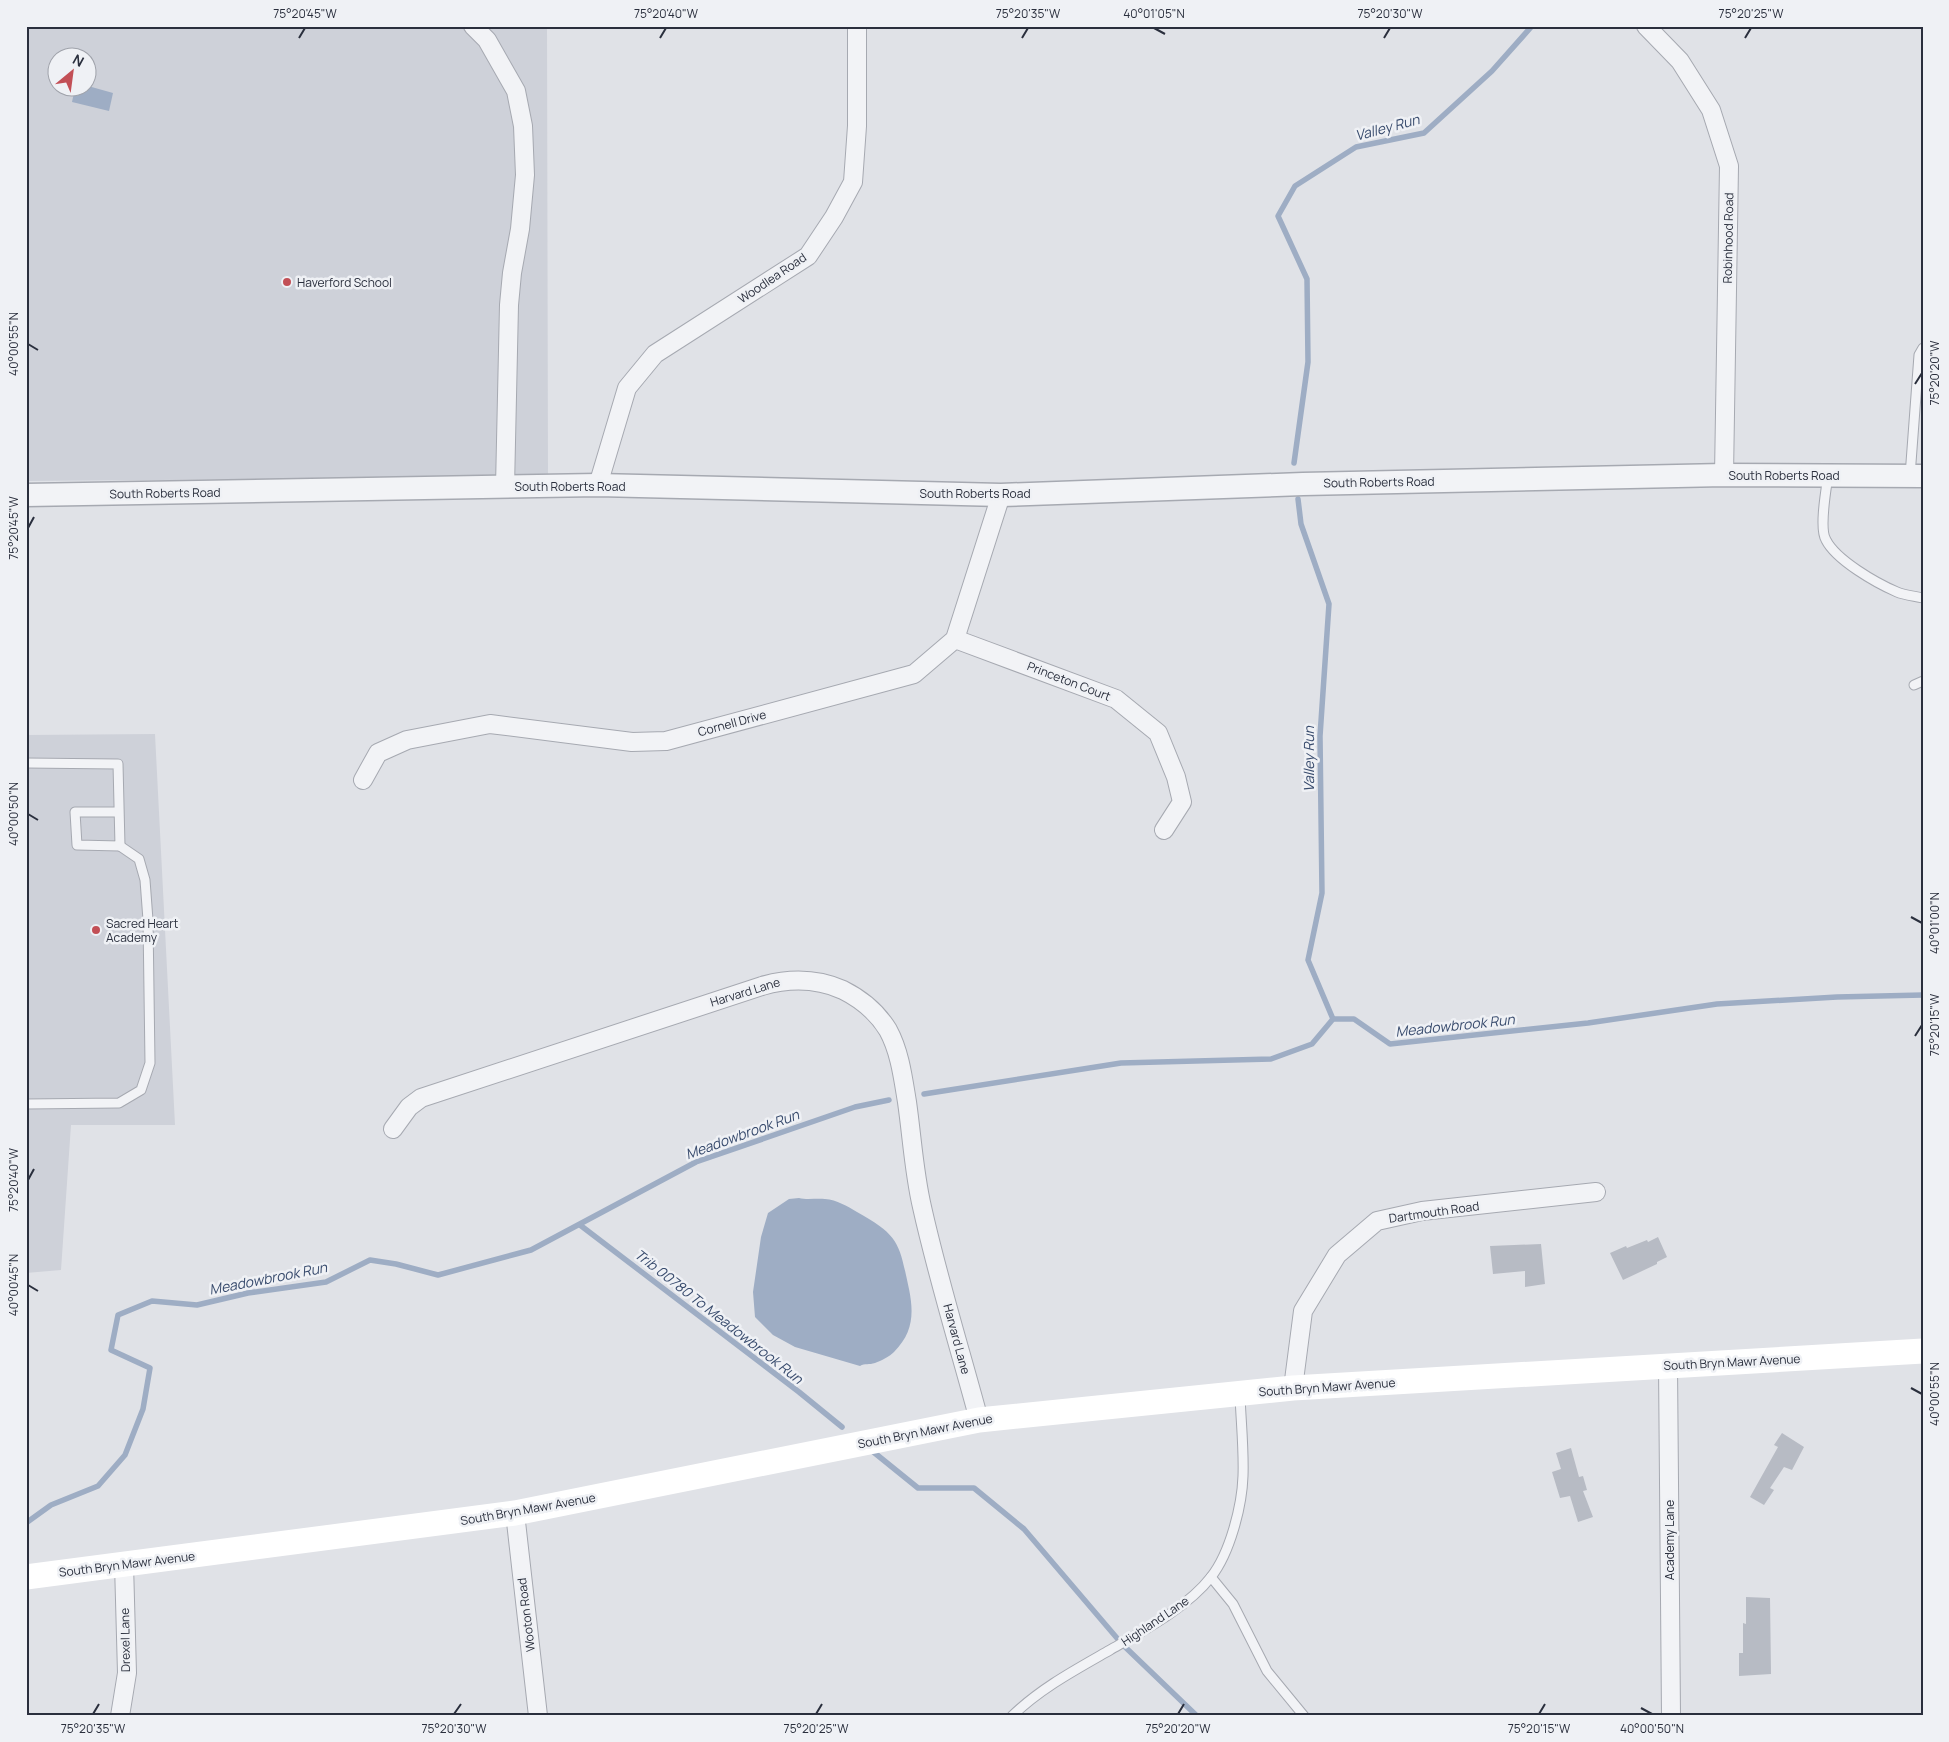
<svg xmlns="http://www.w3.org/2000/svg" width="1949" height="1742" viewBox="0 0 1949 1742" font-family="Manrope,sans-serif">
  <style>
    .built { fill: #ced1d9; fill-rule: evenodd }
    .water { fill: #9eadc4 }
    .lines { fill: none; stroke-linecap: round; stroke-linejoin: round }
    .stream { stroke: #9eadc4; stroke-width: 5.5 }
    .building { fill: #b7bbc4 }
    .service-casing { stroke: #a6a9b1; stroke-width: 11 }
    .minor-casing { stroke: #a6a9b1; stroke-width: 20 }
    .tertiary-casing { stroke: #a6a9b1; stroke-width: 25 }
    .service { stroke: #f2f3f6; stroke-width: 9 }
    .minor { stroke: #f2f3f6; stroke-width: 18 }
    .tertiary { stroke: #f2f3f6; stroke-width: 22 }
    .secondary { stroke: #fff; stroke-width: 25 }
    .ticks { fill: none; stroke: #2a2f3d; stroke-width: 2 }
    .poi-dot { fill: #c24f56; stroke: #eff1f5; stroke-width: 2 }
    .labels { text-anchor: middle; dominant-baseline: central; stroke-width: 5; stroke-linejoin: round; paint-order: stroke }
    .street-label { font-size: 12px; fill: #2a2f3d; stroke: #eff1f5 }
    .poi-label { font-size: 12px; fill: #2a2f3d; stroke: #eff1f5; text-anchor: start }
    .water-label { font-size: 14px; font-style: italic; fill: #384b6d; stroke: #eff1f5 }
    .neatline { fill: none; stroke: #2a2f3d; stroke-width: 2 }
    .ticks-label { font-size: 12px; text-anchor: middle; fill: #2a2f3d }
  </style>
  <rect width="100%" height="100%" fill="#e0e2e7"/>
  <g class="built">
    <path d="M26,26h521l1,451 -522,4zM58,58h30v30h-30z"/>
    <path d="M155,734l20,391h-104l-10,145 -35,3v-538z"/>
  </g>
  <g class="water">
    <path d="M88,86l25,7 -4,18 -37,-9 3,-14z"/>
    <path d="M799,1198c8,2 18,0 26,1 12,1 22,7 32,13 43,24 42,31 52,77 5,25 4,44 -15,63 -4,4 -13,9 -19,11 -6,2 -10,0 -15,3l-65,-19 -22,-12 -18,-18 -2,-25 8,-55 7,-24 21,-14z"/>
  </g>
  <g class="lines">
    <g class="stream">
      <path d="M1294,463l14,-101 -1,-83 -29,-63 17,-30 61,-39 68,-14 68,-62 40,-45"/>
      <path d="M1298,499l3,25 28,80 -9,132 2,157 -14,67 25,59"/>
      <path d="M924,1094l197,-31 150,-4 41,-15 21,-25h21l36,25 198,-21 129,-19 120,-7 86,-2"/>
      <path d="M580,1225l219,167 43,35"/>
      <path d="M871,1450l47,38h56l50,41 98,115 75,72"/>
      <path d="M26,1523l25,-18 47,-19 27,-31 18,-46 7,-41 -39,-18 7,-35 34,-14 45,4 51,-12 78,-11 44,-22 26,4 42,11 93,-25 165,-88 159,-55 34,-7"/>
    </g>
  </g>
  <g class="building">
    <path d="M1658,1237l9,20 -10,5v2l-34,16 -13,-27 16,-7 1,2 20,-8 1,2z"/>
    <path d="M1541,1244l4,40 -20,3v-16l-32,3 -3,-28z"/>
    <path d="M1782,1433l22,14 -12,23 -8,-3 -14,21 4,2 -10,15 -14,-8 28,-50 -4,-2z"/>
    <path d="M1571,1448l8,29 4,-1 4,14 -4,1 10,26 -15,5 -8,-26 -10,2 -8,-26 9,-3 -5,-16z"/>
    <path d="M1746,1597l24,1 1,76 -32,2v-23h4v-30l3,1z"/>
  </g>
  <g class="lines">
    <defs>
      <g id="service">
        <path d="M1828,476c-2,14 -9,53 -2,64 10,20 50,43 71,52 7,3 17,4 26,6"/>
        <path d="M1910,476l9,-121 4,-7"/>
        <path d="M1914,685l9,-4"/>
        <path d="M26,763l92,1 2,82 -43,-1 -2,-33h44"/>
        <path d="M26,1104l93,-1 22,-13 9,-27 -2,-143 -3,-40 -6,-21 -19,-13"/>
        <path d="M1211,1577l22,27 34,67 37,45"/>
        <path d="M1012,1716c29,-28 63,-46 98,-66 33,-19 78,-43 101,-73 19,-24 31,-71 32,-101 1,-26 -2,-54 -3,-80"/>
      </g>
      <g id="minor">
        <path d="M473,26l14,14 29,51 7,35 2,49 -5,54 -8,44 -3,32 -4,182"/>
        <path d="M1646,26l34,35 31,49 18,56 -5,309"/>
        <path d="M598,485l29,-97 28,-34 153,-98 26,-39 19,-35 4,-56v-100"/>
        <path d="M955,639l161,60 42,34 18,44 6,25 -18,28"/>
        <path d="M363,780l15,-27 29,-13 83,-16 142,18 34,-1 248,-67 41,-35 46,-144"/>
        <path d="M393,1129l16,-22 12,-9 341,-112c28,-8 54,-8 81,4 18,9 34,22 45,40 12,22 15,48 19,72 5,35 7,71 15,105 16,72 38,142 57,213"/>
        <path d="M1668,1365l3,351"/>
        <path d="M1293,1388l10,-77 34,-56 40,-34 45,-10 174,-19"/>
        <path d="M515,1513l23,203"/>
        <path d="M120,1716l7,-43 -3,-109"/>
      </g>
      <path id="tertiary" d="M26,495l572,-10 403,10 302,-11 421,-9 199,1"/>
    </defs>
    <use href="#service" class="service-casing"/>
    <use href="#minor" class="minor-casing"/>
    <use href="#tertiary" class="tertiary-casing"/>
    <use href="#service" class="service"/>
    <use href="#minor" class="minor"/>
    <use href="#tertiary" class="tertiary"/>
    <path class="secondary" d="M26,1577l489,-64 464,-93 314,-32 630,-37"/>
  </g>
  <path class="ticks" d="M1154,28l11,6M299,38l6,-10M660,38l6,-10M1022,38l6,-10M1384,38l6,-10M1745,38l6,-10M28,344l10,6M1915,384l7,-11M28,528l6,-11M28,814l10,6M1911,917l11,6M1915,1036l7,-11M28,1180l6,-11M28,1285l10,6M1911,1388l11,6M1641,1708l11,6M93,1714l6,-10M454,1714l7,-10M816,1714l6,-10M1178,1714l6,-10M1539,1714l6,-10"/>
  <g class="poi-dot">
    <circle cx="287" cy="282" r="5"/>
    <circle cx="96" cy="930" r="5"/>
  </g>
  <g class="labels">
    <g class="street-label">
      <text transform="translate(1728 238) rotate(-89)">Robinhood Road</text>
      <text transform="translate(772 278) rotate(-34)">Woodlea Road</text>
      <text x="1784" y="475">South Roberts Road</text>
      <text transform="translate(1379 482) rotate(-1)">South Roberts Road</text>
      <text x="570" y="486">South Roberts Road</text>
      <text transform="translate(165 493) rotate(-1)">South Roberts Road</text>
      <text x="975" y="493">South Roberts Road</text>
      <text transform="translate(1069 681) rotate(21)">Princeton Court</text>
      <text transform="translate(732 723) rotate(-15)">Cornell Drive</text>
      <text transform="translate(745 992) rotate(-17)">Harvard Lane</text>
      <text transform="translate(1434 1212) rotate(-8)">Dartmouth Road</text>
      <text transform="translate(957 1339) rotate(75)">Harvard Lane</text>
      <text transform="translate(1732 1362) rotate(-3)">South Bryn Mawr Avenue</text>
      <text transform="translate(1327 1387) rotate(-4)">South Bryn Mawr Avenue</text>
      <text transform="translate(925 1431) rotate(-11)">South Bryn Mawr Avenue</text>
      <text transform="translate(528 1509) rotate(-10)">South Bryn Mawr Avenue</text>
      <text transform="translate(1669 1540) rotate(-90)">Academy Lane</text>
      <text transform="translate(127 1564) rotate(-7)">South Bryn Mawr Avenue</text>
      <text transform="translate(526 1615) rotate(-97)">Wooton Road</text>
      <text transform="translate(1155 1621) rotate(-34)">Highland Lane</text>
      <text transform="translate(125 1640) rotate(-91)">Drexel Lane</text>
    </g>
    <g class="poi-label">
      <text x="297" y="282">Haverford School</text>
      <text x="106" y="923">Sacred Heart<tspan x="106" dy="14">Academy</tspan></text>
    </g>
    <g class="water-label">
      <text transform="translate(1387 127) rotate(-15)">Valley Run</text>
      <text transform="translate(1308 759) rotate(-90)">Valley Run</text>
      <text transform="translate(1455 1025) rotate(-6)">Meadowbrook Run</text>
      <text transform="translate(742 1134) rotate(-20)">Meadowbrook Run</text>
      <text transform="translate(268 1278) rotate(-11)">Meadowbrook Run</text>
      <text transform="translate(719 1316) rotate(38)">Trib 00780 To Meadowbrook Run</text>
    </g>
  </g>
  <rect width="1949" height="1742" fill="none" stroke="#eff1f5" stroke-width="55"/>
  <g transform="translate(72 72) rotate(29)"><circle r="24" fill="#eff1f5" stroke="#a0a3ab"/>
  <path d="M0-4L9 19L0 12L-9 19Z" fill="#c24f56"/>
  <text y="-8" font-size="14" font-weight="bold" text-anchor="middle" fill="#2a2f3d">N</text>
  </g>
  <rect x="28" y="28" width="1894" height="1686" class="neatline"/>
  <g class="ticks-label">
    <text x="305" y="18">75°20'45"W</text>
    <text x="666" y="18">75°20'40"W</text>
    <text x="1028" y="18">75°20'35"W</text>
    <text x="1154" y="18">40°01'05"N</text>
    <text x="1390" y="18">75°20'30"W</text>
    <text x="1751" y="18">75°20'25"W</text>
    <text transform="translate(14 344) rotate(-90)" y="4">40°00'55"N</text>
    <text transform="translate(1935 373) rotate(-90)" y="4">75°20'20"W</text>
    <text transform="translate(14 528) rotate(-90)" y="4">75°20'45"W</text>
    <text transform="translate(14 814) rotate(-90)" y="4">40°00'50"N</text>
    <text transform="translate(1935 923) rotate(-90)" y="4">40°01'00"N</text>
    <text transform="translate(1935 1025) rotate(-90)" y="4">75°20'15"W</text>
    <text transform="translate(14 1180) rotate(-90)" y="4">75°20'40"W</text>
    <text transform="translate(14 1285) rotate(-90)" y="4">40°00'45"N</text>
    <text transform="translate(1935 1394) rotate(-90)" y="4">40°00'55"N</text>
    <text x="93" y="1733">75°20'35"W</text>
    <text x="454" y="1733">75°20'30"W</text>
    <text x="816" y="1733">75°20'25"W</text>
    <text x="1178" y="1733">75°20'20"W</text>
    <text x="1539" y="1733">75°20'15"W</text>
    <text x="1652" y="1733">40°00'50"N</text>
  </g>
</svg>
